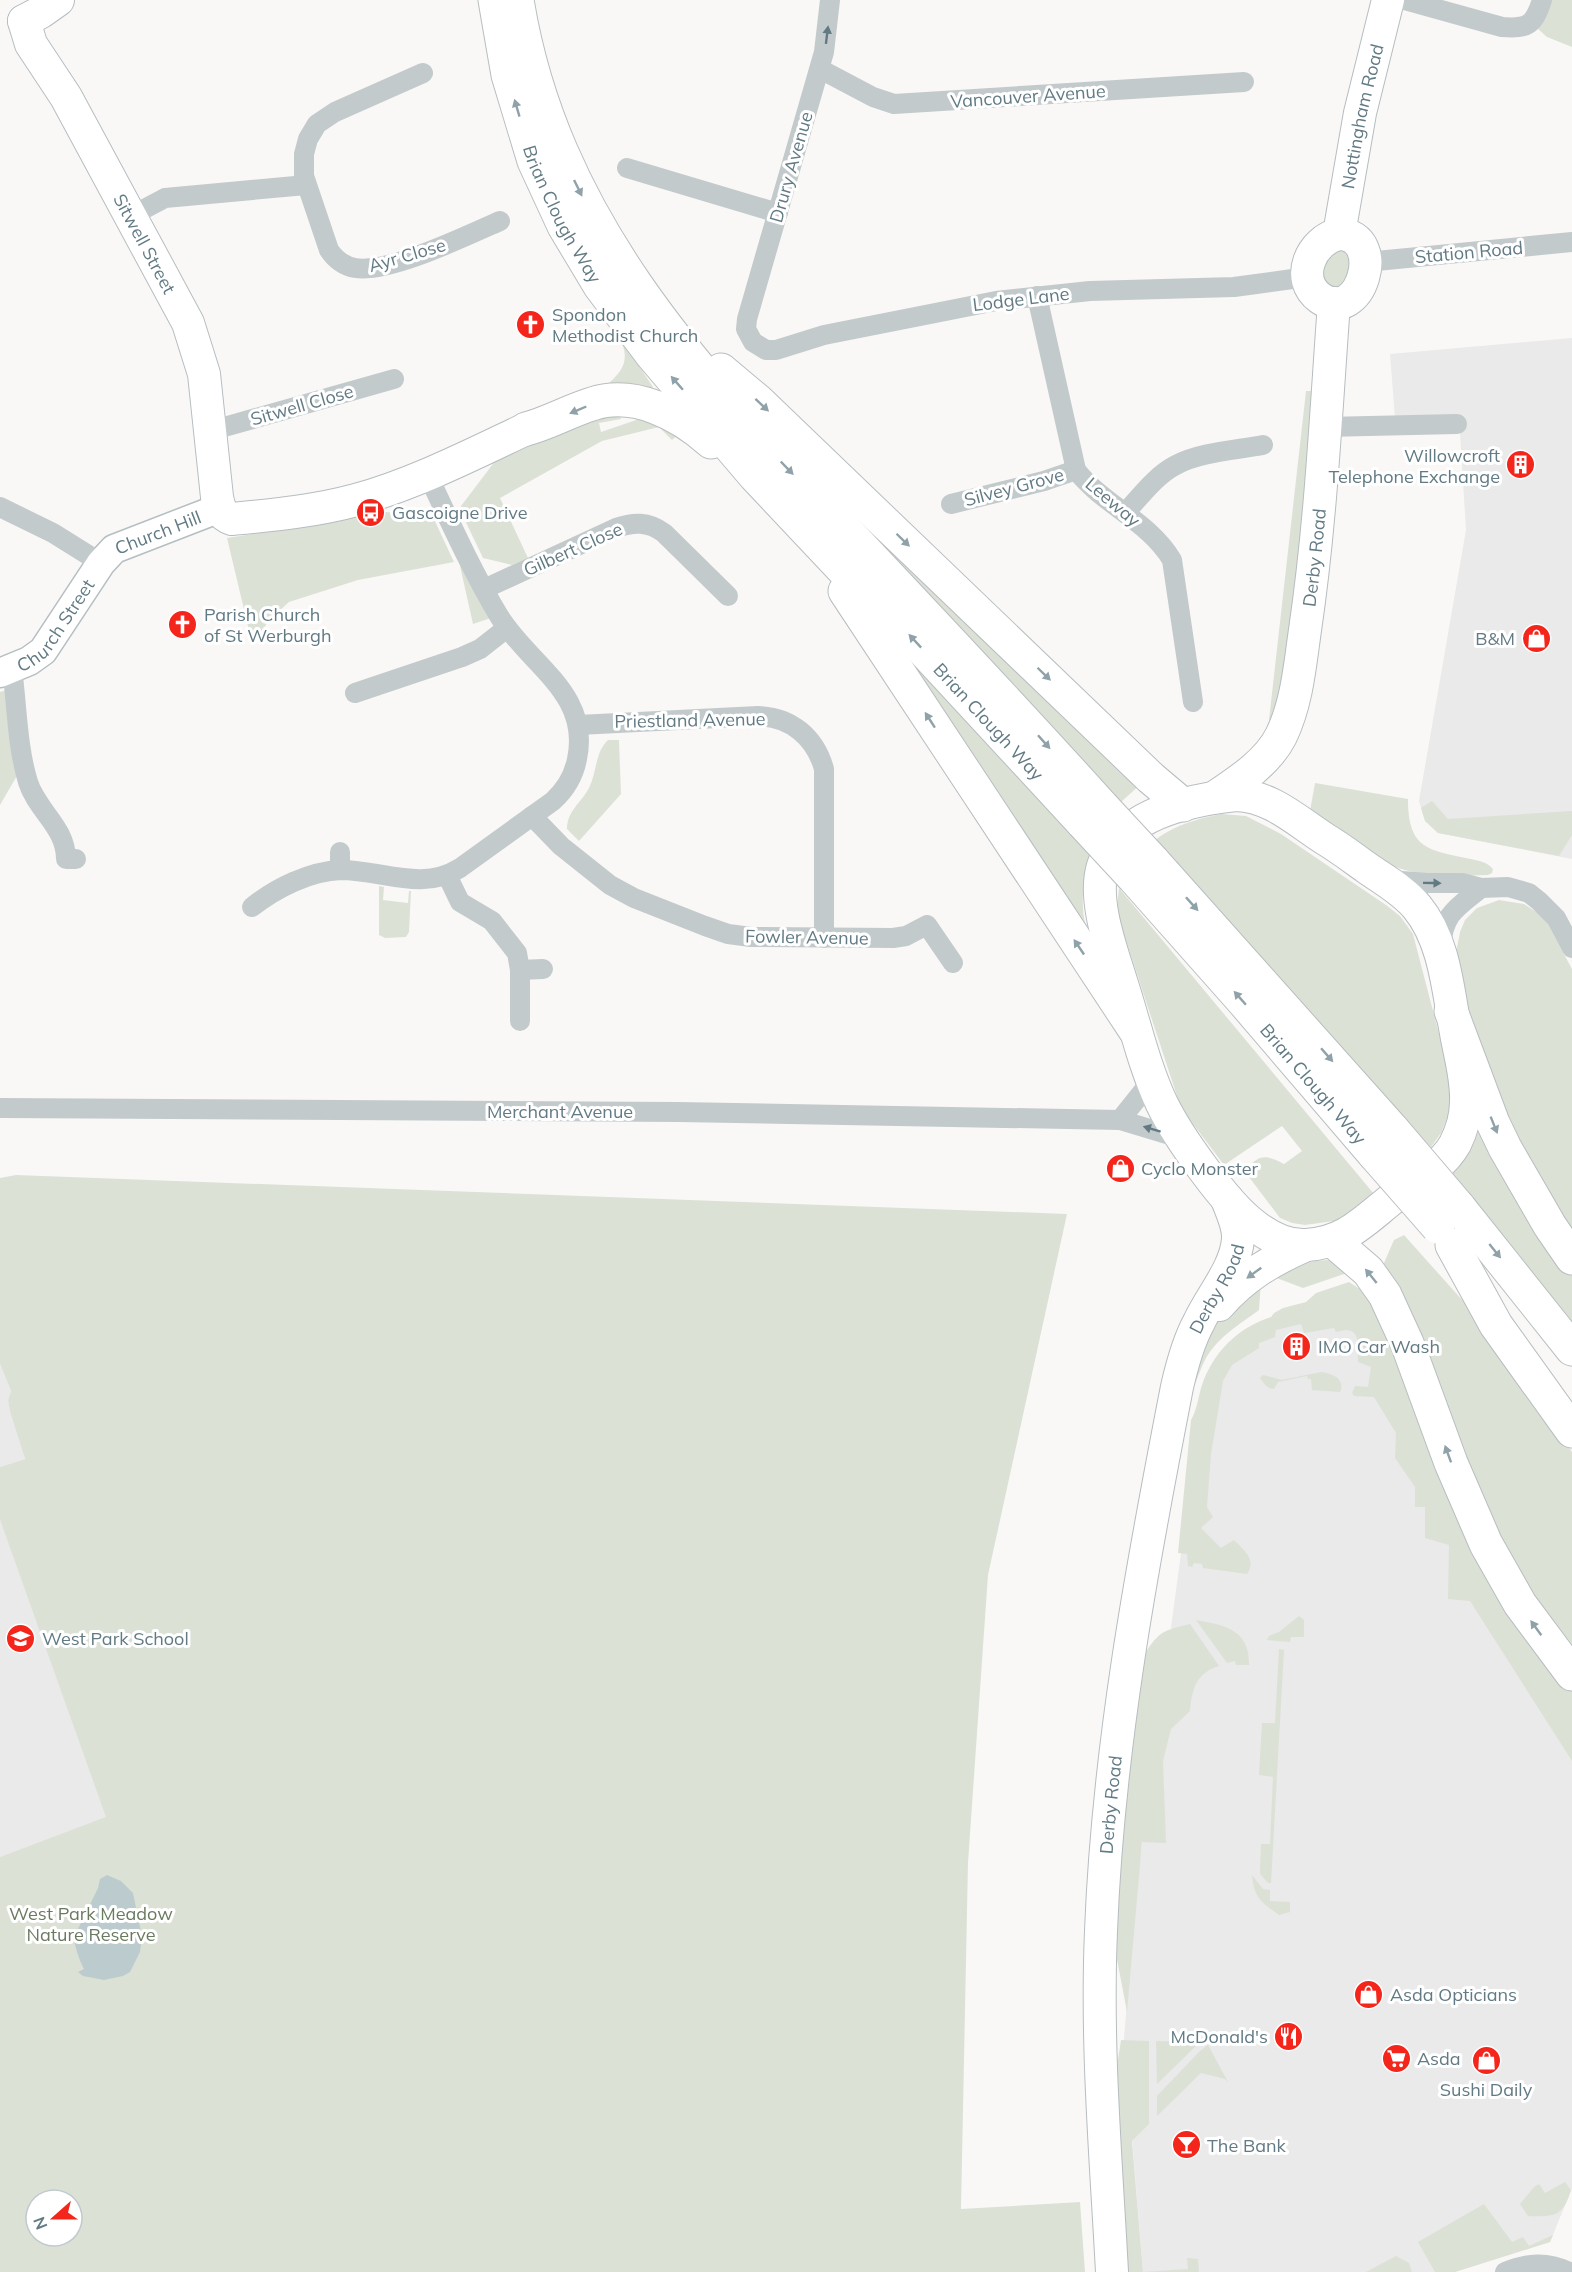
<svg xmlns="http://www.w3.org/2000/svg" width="1572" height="2272" viewBox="0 0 1572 2272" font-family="Mulish,sans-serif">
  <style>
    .built { fill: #e9eae9 }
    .green { fill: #dce1d6; fill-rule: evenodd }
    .water { fill: #bcccce }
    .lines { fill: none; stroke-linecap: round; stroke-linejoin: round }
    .secondary-casing { stroke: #b5bec1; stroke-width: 31 }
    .primary-casing { stroke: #b6bdc0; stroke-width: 34 }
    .highway-casing { stroke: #b8bec0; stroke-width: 35 }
    .street { stroke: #c3cacc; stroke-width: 20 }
    .secondary { stroke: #fff; stroke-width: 28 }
    .primary { stroke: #fff; stroke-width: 32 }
    .highway { stroke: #fff; stroke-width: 33 }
    .highway-bridge-casing { stroke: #b8bec0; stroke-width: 35; stroke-linecap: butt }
    .highway-bridge { stroke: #fff; stroke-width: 33 }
    .oneway { fill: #617a84 }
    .oneway2 { fill: #90a2a9 }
    .labels { text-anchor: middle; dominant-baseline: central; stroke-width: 6; stroke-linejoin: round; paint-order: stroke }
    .street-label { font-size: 18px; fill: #617a84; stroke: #fff }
    .poi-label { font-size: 18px; fill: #617a84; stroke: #fff; text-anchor: start }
    .park-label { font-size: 18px; fill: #6a7a60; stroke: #fff }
  </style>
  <rect width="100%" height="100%" fill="#f9f8f6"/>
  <g class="built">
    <path d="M1572,338v521l-134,-26 -13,-12 -6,-20 47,-271 -7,-113 -64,1 -5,-64z"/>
    <path d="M1352,1306l220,432v450l-22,54 -95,30h-312l-19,-234 13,-156 65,-486 48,-61z"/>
    <path d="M0,1364l11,27 -3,9 2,12 15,47 -25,8z"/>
    <path d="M0,1520l107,298 -107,39z"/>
  </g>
  <g class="green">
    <path d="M1550,0h22v47l-25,-10 -9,-8 8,-14z"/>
    <path d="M1337,248l10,5 4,9 -6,24 -16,5 -9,-22z"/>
    <path d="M619,336l34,51 -3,3 -43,-5c18,-16 23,-26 12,-49z"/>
    <path d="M1306,391h11l-26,265 -18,63 -4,1z"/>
    <path d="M606,414l14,2 1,3 -22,4 2,9 41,-14 37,16 -7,6 -13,-13 -57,14 -102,57 28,60 -16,7 -29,-7 -21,-44 -1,-8 38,-50z"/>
    <path d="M797,455l344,329 -20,18z"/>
    <path d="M377,511l56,6 21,45 -96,18 -69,22 -21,19 -10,18 -6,4 -25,-105 95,-15z"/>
    <path d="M464,565l27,53 -18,6 -13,-58z"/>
    <path d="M912,659l96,102 82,94c-7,23 -10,49 -4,73l-176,-267z"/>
    <path d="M7,690l11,84 -18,31v-113z"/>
    <path d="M608,740h11l2,54 -42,47 -12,-12c0,-18 14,-26 22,-41 8,-16 6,-36 19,-48z"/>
    <path d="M1315,783l93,16c0,51 21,51 63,60 9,2 16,3 22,10l-1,4 -4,2c-32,1 -64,3 -95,-9l-83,-55z"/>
    <path d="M1432,801l16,18 124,-8v24l-13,21 -121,-23 -13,-12 -4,-13z"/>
    <path d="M1222,814l24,2 35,18 105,71 14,11 13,18 38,146 -1,31 -9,22 -12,17 -276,-308c18,-16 46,-24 69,-28z"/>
    <path d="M379,886l5,1 -1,13 25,3 1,-12h2l-2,41 -3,5 -21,1 -6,-3z"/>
    <path d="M1119,888l255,306 -25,21 -15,6 -29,4 -13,-2 -12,-5 -31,-41 -2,-9c14,-15 21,-12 37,-4l18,-13 -20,-25 -58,39 -40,-53 -6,-13 -59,-180 -2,-11z"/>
    <path d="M1499,900l25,4 20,13 28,52v271l-33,-51 -61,-134 -23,-97 5,-26 5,-12 12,-12z"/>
    <path d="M1479,1128l93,146v48l-47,-55 1,-3 -47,-59h-2l-27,-30c13,-14 25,-28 29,-47z"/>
    <path d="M16,1175l1051,39 -79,361 -20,288 -7,346 119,-7 5,70h-1085v-415l106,-40 -106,-297v-53l25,-8 -15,-47 -2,-12 3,-9 -11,-27v-186zM36,2200h36v36h-36z"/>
    <path d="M1404,1235l60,67 108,150v201l-46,-60 -146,-321 14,-32z"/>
    <path d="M1327,1260l10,2 16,9 -50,17 -34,-13 37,-13z"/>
    <path d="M1261,1281l-2,29c-20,15 -40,26 -53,48 -5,9 -8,20 -13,30l1,-23 28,-53z"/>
    <path d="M1349,1282l23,15 194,387 6,7v70l-102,-160 -22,-2 1,-54 -24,-7v-31h-10v-20l-20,-29 1,-25 -22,-36 -20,-1 -2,-3 3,-7 13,1 3,-20 -13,-5c-1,-17 5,-38 -22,-30l-2,-4 -30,5 -3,-9 -25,6 -1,7 -16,6v5l-27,17 -9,16 -12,73 -4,53 6,10 -12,11 20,20 13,-8c10,10 23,20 13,34l-44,-6 -1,-4 -8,-1 -2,4 -4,-1 -1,-12 -9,-1 13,-133c6,-11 7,-21 10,-32 11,-35 36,-60 70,-71l3,-4 9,-5 23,-6 10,-9z"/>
    <path d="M1321,1372c12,1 25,8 19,20l-28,-2 -1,-11h-3l-1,-3 -29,6 -4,7c-7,0 -10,-6 -14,-11l3,-3 19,5z"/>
    <path d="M1299,1616l5,4v17h-13l-1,5 -23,-2 2,-4 10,-4z"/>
    <path d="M1196,1620c29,5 54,10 53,45h-13l-1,-4 -8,2z"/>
    <path d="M1190,1624l29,42c-23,7 -27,23 -29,45l-19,18 -8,32 3,82 -24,-1 -15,170 -12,-63 7,-125 22,-169c16,-25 19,-24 46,-31z"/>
    <path d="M1279,1649l5,1 -13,233h-3l-8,-9 1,-30h9l3,-67 -14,-2 3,-52h13z"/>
    <path d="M1252,1875l11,14 7,1v11l20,1v10l-11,3c-18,-13 -25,-17 -27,-40z"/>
    <path d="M1121,2040l28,1v83l-17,17 11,131 45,-3 -1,-11 11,1 1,13h-70l-5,-9 -10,-178z"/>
    <path d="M1156,2041l44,1 -43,42z"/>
    <path d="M1208,2045l20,37 -3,-3 -24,-6 -44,43v-20l42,-44z"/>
    <path d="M1565,2182l6,8c-8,27 -17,27 -43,26l-8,-12 14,-17 5,-3 6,9z"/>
    <path d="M1484,2204l28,38 11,-5 6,9 24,-11 -3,7 -95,30h-20l-17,-30z"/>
    <path d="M1396,2256l13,7 3,9h-46z"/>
  </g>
  <path class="water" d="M107,1875l14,6 12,12 9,44 -2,15 -10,20 -7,4 -19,4 -21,-4 -5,-4 6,-3c-4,-7 -10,-24 -10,-32l24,-49 2,-9z"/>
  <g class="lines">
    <defs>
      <g id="secondary">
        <path id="s1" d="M0,673l29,-12 14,-10 58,-88 13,-14 106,-41"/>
      </g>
      <g id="primary">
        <path id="s2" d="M24,21l7,23 35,53 122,226 16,51 13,123c2,10 4,19 15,22 41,-4 84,-8 124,-19 58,-16 115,-45 170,-71"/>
        <path d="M24,21l17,-9 17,-12"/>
        <path id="s3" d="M1339,234l21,-121 28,-113"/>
        <path d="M1339,234c49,1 22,93 -19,64 -26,-19 -9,-58 19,-64z"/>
        <path d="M1236,795c35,1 61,26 89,44 15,9 28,19 42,29 17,12 37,23 50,39 28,34 31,84 39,126 4,23 11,45 10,69 0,15 -4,28 -11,42 -13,23 -41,39 -62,54 -29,23 -48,45 -87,47 -19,1 -38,-9 -52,-20 -28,-20 -77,-90 -92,-121 -18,-38 -27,-80 -40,-120 -10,-33 -30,-84 -19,-118 17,-52 86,-66 133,-71z"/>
        <path id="s4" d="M1215,797c24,-16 53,-35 66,-61 16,-33 19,-71 24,-106 16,-108 21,-219 29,-327"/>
        <path d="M1219,1305c24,-28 53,-45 87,-60"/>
        <path id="s5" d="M1112,2272c-6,-113 -16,-227 -11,-341 7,-183 41,-365 76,-544 5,-22 11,-45 22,-65 12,-26 37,-54 39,-83 1,-14 -7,-28 -11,-40"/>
      </g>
      <g id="highway">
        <path id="s6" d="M495,0l13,75 26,86 30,65 36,60 52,69 103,121 98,104 46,44 184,199"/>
        <path d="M517,0c37,228 188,380 339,541 83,88 165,175 246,265"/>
        <path d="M721,370l37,31 393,377 32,27"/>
        <path d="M526,429c23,-6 43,-18 66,-25 42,-14 88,10 119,38"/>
        <path d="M845,591l290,439"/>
        <path d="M1153,861l241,270"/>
        <path id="s7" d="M1134,878l109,123 131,153"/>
        <path d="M1451,1011l42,112 12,25 45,78 22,32"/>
        <path d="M1458,1206l114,143"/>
        <path d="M1333,1241l35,30 17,24 22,48 44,120 35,81 34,60 52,70"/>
        <path d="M1452,1245l44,80 76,106"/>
      </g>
    </defs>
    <use href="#secondary" class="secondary-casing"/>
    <use href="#primary" class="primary-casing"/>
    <use href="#highway" class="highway-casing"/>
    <g class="street">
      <path d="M830,0l-6,52 -77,267 -1,10 7,13 13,8h10l48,-15 172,-34 94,-10 144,-4 73,-10"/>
      <path d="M1405,0l97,27c26,2 32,-2 40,-27"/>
      <path d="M820,69l53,28 21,7 350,-22"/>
      <path d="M423,73l-88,39 -18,12 -9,15 -4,15v22l25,74c6,9 15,16 26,18 33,6 113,-33 145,-47"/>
      <path d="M627,168l151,45"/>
      <path d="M131,216l34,-18 141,-13"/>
      <path d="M1366,262l206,-20"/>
      <path d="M1037,296l39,174c27,35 73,51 96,90l21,142"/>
      <path d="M1325,427l132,-3"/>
      <path d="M210,431l184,-52"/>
      <path d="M951,504l93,-23 32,-11"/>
      <path d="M0,507l53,26 48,30"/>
      <path d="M1125,513c15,-16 31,-38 51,-48 23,-13 61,-15 87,-20"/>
      <path d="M484,589l132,-61c17,-6 32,-7 48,5l64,63"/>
      <path d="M12,668c5,37 5,78 16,114 9,29 38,45 38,77h10"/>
      <path d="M355,693l107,-36 18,-8 27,-21"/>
      <path d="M578,725l180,-9c33,1 57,21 66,53v169"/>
      <path d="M532,816l29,30 49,39 24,13 71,28 23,8 23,3 142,1 13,-2 21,-11 26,38"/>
      <path d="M340,870v-18"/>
      <path d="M447,875l13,27 32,19 25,32 3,17v51"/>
      <path d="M1389,880l38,3h35l19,5 27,-1 21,6 10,8 17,17 16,30"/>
      <path d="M252,907c24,-19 58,-36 89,-37 41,0 81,22 119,-2l93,-67c12,-11 21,-26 24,-42 14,-66 -48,-94 -78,-143 -27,-45 -49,-94 -72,-143"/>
      <path d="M1441,947c2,-34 17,-40 40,-59"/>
      <path d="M520,970l23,-1"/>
      <path d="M0,1108l678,4 442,8 63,19"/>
      <path d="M1120,1120l32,-40"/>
      <path d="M1505,2272c22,-9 42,-11 64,0"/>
    </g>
    <use href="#secondary" class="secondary"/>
    <use href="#primary" class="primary"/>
    <use href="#highway" class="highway"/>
    <defs>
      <g id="highway-bridge">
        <path d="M1102,806l51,55"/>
        <path d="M1083,823l51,55"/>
        <path d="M1394,1131l64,75"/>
        <path d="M1374,1154l64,73"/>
      </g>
    </defs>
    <use href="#highway-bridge" class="highway-bridge-casing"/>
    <use href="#highway-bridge" class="highway-bridge"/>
  </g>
  <defs><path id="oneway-solid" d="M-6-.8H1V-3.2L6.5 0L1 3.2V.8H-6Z" transform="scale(1.5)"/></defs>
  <g class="oneway">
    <use href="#oneway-solid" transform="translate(827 35) rotate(-83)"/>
    <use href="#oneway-solid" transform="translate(1432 883) rotate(1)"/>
    <use href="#oneway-solid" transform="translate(1152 1129) rotate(-163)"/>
  </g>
  <g class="oneway2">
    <use href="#oneway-solid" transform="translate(517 108) rotate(-106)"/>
    <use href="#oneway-solid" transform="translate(578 188) rotate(64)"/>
    <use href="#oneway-solid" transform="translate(677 383) rotate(-131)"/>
    <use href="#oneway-solid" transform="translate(762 405) rotate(43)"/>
    <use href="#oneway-solid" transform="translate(578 410) rotate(157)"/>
    <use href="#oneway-solid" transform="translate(787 468) rotate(46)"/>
    <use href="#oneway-solid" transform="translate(903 540) rotate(44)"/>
    <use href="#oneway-solid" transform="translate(915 641) rotate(-133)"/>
    <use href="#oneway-solid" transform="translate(1044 674) rotate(44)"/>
    <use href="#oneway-solid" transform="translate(930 720) rotate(-123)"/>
    <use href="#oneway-solid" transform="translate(1044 742) rotate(48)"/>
    <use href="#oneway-solid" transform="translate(1192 904) rotate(48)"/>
    <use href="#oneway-solid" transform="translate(1079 947) rotate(-124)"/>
    <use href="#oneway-solid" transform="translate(1240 998) rotate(-131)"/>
    <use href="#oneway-solid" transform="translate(1327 1055) rotate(49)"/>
    <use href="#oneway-solid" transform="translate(1494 1125) rotate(68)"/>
    <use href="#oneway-solid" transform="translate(1495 1251) rotate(51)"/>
    <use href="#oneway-solid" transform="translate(1254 1273) rotate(144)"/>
    <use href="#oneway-solid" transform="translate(1371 1276) rotate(-129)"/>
    <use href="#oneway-solid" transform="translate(1448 1454) rotate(-110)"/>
    <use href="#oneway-solid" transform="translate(1536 1628) rotate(-126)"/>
  </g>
  <defs>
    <symbol id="church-disc" viewBox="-11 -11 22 22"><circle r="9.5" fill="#f4251a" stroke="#fff"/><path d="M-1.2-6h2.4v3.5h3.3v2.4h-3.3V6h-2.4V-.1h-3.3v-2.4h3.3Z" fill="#fff"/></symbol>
    <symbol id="building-disc" viewBox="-11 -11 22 22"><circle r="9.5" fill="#f4251a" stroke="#fff"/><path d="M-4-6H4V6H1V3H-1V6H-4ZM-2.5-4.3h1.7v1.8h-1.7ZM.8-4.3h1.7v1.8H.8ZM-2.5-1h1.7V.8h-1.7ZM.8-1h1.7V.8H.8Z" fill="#fff"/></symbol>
    <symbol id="bus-disc" viewBox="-11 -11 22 22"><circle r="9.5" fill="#f4251a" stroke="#fff"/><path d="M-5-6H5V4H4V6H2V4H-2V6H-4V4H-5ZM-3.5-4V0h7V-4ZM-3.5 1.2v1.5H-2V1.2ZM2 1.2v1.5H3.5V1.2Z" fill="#fff"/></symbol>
    <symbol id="shop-disc" viewBox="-11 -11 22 22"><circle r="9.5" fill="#f4251a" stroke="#fff"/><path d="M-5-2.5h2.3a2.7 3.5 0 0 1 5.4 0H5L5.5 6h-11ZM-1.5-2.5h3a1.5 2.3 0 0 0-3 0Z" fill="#fff"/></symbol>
    <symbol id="school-disc" viewBox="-11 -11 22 22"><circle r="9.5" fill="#f4251a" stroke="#fff"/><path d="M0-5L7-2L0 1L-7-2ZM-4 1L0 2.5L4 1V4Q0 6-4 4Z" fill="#fff"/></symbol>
    <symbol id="restaurant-disc" viewBox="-11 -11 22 22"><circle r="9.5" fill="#f4251a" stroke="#fff"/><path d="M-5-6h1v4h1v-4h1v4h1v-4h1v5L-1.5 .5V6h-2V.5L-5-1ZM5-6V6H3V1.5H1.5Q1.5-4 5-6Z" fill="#fff"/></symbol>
    <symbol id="supermarket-disc" viewBox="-11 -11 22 22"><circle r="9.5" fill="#f4251a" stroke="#fff"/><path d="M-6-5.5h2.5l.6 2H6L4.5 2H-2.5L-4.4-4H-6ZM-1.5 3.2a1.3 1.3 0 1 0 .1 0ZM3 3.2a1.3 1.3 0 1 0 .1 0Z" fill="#fff"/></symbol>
    <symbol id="bar-disc" viewBox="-11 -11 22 22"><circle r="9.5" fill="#f4251a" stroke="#fff"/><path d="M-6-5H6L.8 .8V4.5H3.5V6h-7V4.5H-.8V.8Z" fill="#fff"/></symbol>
  </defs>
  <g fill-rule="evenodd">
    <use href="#church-disc" x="514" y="308" width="33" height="33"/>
    <use href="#building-disc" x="1504" y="448" width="33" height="33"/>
    <use href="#bus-disc" x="354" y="496" width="33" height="33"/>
    <use href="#church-disc" x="166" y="608" width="33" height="33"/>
    <use href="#shop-disc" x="1520" y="622" width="33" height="33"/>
    <use href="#shop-disc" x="1104" y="1152" width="33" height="33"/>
    <use href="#building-disc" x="1280" y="1330" width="33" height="33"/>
    <use href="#school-disc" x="4" y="1622" width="33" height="33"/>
    <use href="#shop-disc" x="1352" y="1978" width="33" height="33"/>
    <use href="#restaurant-disc" x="1272" y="2020" width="33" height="33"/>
    <use href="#supermarket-disc" x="1380" y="2042" width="33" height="33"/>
    <use href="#shop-disc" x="1470" y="2044" width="33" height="33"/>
    <use href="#bar-disc" x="1170" y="2128" width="33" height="33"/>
  </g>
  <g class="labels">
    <g class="street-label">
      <text transform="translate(1028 96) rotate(-4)">Vancouver Avenue</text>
      <text stroke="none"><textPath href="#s3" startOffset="120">Nottingham Road</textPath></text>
      <text transform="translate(791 167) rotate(-74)">Drury Avenue</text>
      <text stroke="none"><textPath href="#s6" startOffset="226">Brian Clough Way</textPath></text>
      <text stroke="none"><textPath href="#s2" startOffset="254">Sitwell Street</textPath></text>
      <text transform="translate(1469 252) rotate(-5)">Station Road</text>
      <text transform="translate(407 255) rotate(-16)">Ayr Close</text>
      <text transform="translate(1021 299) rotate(-7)">Lodge Lane</text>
      <text transform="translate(302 405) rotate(-16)">Sitwell Close</text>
      <text transform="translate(1014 487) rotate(-15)">Silvey Grove</text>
      <text transform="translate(1113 502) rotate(40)">Leeway</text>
      <text stroke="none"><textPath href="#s1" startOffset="220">Church Hill</textPath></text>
      <text transform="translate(573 549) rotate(-24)">Gilbert Close</text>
      <text stroke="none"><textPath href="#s4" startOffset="273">Derby Road</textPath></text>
      <text stroke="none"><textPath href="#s1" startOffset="76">Church Street</textPath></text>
      <text transform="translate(690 720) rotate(-1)">Priestland Avenue</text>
      <text stroke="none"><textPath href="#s6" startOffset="892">Brian Clough Way</textPath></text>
      <text transform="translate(807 937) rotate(1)">Fowler Avenue</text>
      <text stroke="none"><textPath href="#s7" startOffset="273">Brian Clough Way</textPath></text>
      <text x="560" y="1111">Merchant Avenue</text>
      <text stroke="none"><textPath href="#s5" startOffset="998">Derby Road</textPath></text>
      <text stroke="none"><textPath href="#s5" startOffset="468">Derby Road</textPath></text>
    </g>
    <g class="poi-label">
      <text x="552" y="314">Spondon<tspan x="552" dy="21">Methodist Church</tspan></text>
      <text x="1500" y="455" text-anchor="end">Willowcroft<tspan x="1500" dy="21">Telephone Exchange</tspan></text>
      <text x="392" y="512">Gascoigne Drive</text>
      <text x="204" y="614">Parish Church<tspan x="204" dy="21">of St Werburgh</tspan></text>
      <text x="1515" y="638" text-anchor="end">B&amp;M</text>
      <text x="1141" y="1168">Cyclo Monster</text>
      <text x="1318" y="1346">IMO Car Wash</text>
      <text x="42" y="1638">West Park School</text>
      <text x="1390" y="1994">Asda Opticians</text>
      <text x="1268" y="2036" text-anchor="end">McDonald's</text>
      <text x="1417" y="2058">Asda</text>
      <text x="1486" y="2089" text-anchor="middle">Sushi Daily</text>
      <text x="1207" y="2145">The Bank</text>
    </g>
    <g class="park-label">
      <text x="91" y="1913">West Park Meadow<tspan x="91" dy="21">Nature Reserve</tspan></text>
    </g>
  </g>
  <g transform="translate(54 2218) rotate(249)"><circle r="28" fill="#ffffff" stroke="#c0cace" stroke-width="1.5"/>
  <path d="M0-4.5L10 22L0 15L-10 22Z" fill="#f4251a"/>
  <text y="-9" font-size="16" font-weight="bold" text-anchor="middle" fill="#617a84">N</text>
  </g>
</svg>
